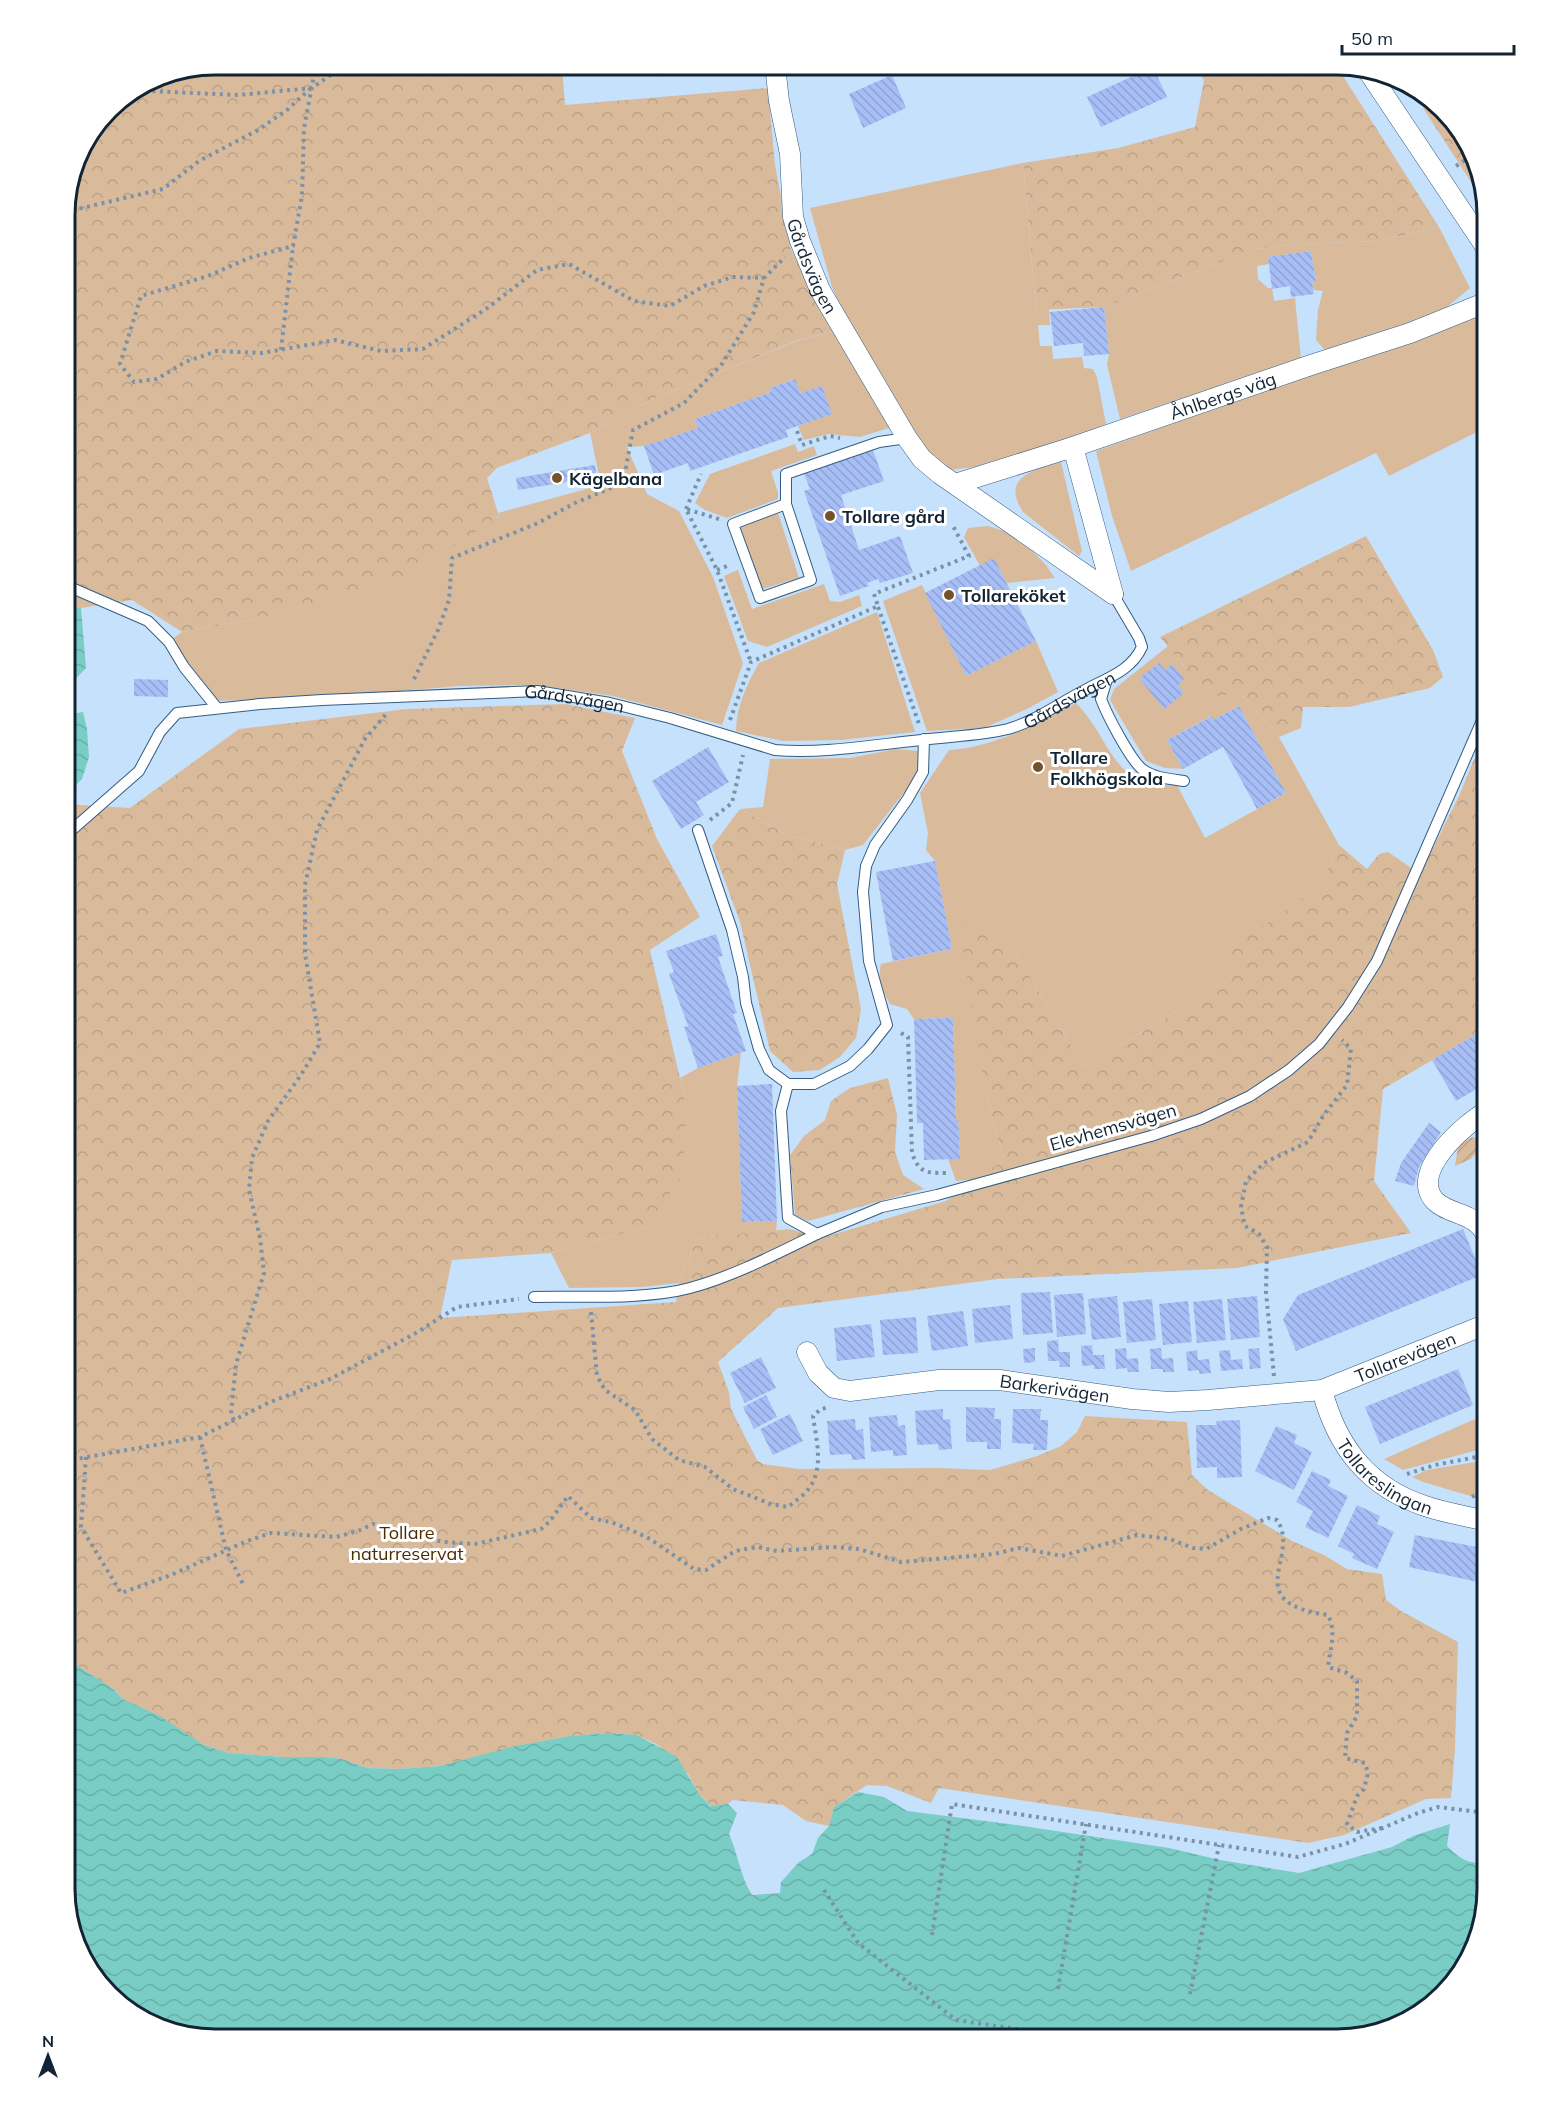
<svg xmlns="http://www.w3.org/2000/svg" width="1552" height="2104" viewBox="0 0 1552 2104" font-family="Mulish,sans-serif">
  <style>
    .grass { fill: #d9bb9c }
    .forest { fill: url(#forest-crowns) }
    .garden { fill: url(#garden-furrows) }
    .water { fill: url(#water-waves) }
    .building { fill: url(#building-back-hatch) }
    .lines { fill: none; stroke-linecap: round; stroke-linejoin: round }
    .lane-casing { stroke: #335d83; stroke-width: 12 }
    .street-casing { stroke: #335d83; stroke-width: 21 }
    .path { stroke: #7a92a8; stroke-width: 4; stroke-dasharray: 3 4.5; stroke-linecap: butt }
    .lane { stroke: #fff; stroke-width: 10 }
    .street { stroke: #fff; stroke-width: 20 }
    .poi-dot { fill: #75522b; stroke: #fff; stroke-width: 2 }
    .labels { text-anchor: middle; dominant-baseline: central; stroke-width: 6; stroke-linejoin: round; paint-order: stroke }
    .street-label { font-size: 18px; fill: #122434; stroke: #fff }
    .poi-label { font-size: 18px; font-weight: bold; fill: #122434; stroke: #fff; text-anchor: start }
    .park-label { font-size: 18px; fill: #4a2c03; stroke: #fff }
    .rim { fill: none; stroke: #122434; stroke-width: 3 }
  </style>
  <defs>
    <pattern id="forest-crowns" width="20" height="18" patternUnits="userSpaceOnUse" patternTransform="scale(1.5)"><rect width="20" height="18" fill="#d9bb9c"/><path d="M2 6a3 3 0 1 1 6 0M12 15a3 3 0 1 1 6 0" fill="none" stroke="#b9a187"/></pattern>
    <pattern id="garden-furrows" width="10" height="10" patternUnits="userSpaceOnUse" patternTransform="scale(1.5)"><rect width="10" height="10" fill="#d9bb9c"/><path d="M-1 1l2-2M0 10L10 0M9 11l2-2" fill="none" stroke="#b9a187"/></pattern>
    <pattern id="water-waves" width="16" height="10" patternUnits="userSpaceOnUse" patternTransform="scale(1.5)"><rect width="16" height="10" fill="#79cdc5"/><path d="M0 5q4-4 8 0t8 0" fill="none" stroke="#68b0aa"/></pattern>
    <pattern id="building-back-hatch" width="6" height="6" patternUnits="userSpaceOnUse" patternTransform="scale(1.5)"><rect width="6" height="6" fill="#a7bdf5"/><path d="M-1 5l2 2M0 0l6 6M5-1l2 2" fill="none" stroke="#8fa2d3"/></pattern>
  </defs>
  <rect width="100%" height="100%" fill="#c6e1fc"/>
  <g class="grass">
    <path d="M1023,163l13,147 13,-1 1,16h-12l2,21h12l1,13 29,-2 2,11 9,1 4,8 9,47 -41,17 -89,26 -28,3 -17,-10 -81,-133 -18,-40 -22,-79z"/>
    <path d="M1439,227l31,61 -29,24 -115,39 -10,-11 2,-31 5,-18 -9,-1 -2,-8 4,-1 -5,-30 -43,6 1,7 -12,2 1,13 10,9h4l2,13 21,-3 6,61 -181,60 -13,-54 2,-11 -5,-47 151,-58 45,-5 78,-3z"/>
    <path d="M1487,312v115l-98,49 -13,-23 -245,118 -19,-55 -16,-65z"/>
    <path d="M835,331l57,96 -32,10 -31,-3 -25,6 -6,-14 33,-13 -9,-27 -22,7 -6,-14 -24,9 1,4 -76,27 3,9 -54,18 -17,1 20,47 32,17 34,66 30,86 -21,62 -109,-29 -78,-11 -75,1 -134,11 -108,4 -17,-16 -30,-45 11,-8 75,-13 242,-102 -1,-4 103,-28 -11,-52 61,-33 149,-60z"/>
    <path d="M795,444l3,8 16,-6 3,9 -46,16 7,22v6l-51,19 -22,-8 -10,-7 15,-29z"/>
    <path d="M1061,462l21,89 -3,5 -56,-44c-23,-36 12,-42 38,-50z"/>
    <path d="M778,513l21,65 -37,11 -22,-63z"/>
    <path d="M988,526l29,9 29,30 9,13 -48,5 -13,-24 -14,7 -16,-29 4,-9z"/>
    <path d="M738,570l14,39 72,-25 6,17 10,1 19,-7 3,11 -95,41 -19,-6 -24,-65z"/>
    <path d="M922,585l44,91 70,-35 22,51 -31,17 -43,19 -57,3 -44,-130z"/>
    <path d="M877,612l38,120 -74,8 -58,1 -47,-10c0,-24 11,-47 23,-68z"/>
    <path d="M1168,646l17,22 56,25 38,44 60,108 -18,40 -51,38 -32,48 -11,10 -143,86 -74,-123 -24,150 18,66 -26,19 -22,2 -8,-22 12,-1 -2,-38 -2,-1 -3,-101 -39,1 -7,-10 -17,-5c-7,-13 -13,-25 -9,-40l71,-15 -17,-88 -9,-11 2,-17 -8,-40 29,-43c44,-3 89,-26 127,-47 38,39 34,85 101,82l28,53 81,-45 -47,-87 -26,14 -2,-4 -44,24 16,29 -18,-1 -19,-7 -36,-61 4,-11z"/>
    <path d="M896,749l23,2 -3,26 -53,68 -18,5 -57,-15 -48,-26 23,-2 7,-48 80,-1z"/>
    <path d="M741,1053l-4,33 5,136 35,-1 -1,10 -79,7 -18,45 -37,4 -73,1 -18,-35 96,-26 39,-122 -6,-27 18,-10z"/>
    <path d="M1475,1419l10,29 -82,22 -19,-11z"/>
    <path d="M1487,1460v41l-64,-19 -11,-5 15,-7z"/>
  </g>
  <g class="forest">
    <path d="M215,65h347l3,40 203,-17 7,77 16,85 44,81 -36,9 -148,60 -61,33 -93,35 -10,10 12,38 -90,60 -152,43 -75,13 -50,-32 -51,8 -16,-4v-399l15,-57 36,-46 42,-26z"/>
    <path d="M1194,65h142l103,162 -61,14 -78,3 -45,5 -151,58 -68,3 -13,-147 95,-15 77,-21 9,-47z"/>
    <path d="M1431,103l36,37 17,62 -61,-94z"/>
    <path d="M1366,536l67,114 10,27 -13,11 -81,19h-46l-2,21 -22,9 -38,-44 -32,4 -49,-60z"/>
    <path d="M565,704l70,14 -13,33 35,88 43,78 -50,33 36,154 -3,71 -36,52 -96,26 -99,7 -12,58 236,-16 3,-19 18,-45 93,-9 31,9 125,-37 58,-41 -18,-66 -27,-169 51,19 74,123 143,-86 11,-10 -11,-19 94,-67 18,-40 28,24 12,-15 9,-2 32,22 39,-78 28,-68v300l-104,61 -9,92 37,52 -174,35 -239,11 -220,29 -60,54 11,30 2,17 26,51 6,4 36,5 140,-1 51,2 47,-14 24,-10 16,-14 8,-16 102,6 5,53 16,15 86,52 30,13 23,14 35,5 4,26 15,11 57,31 -3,107 -4,49 -25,1 -82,36 -36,8 -369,-55 -8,15 -44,-17 -20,-1 -33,22 -5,19 -23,-5 -23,-16 -50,-5 -5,4 -17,2 -12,-12 -11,-20 -30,-29 -21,-10 -27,-2 -39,3 -131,30 -42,3 -31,-1 -25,-9 -16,-2h-42l-55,-4 -25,-8 -81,-46 -11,-11 -42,-27 -5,-7v-850l65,4 109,-79 168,-20z"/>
    <path d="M740,809l48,26 57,15 -8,34 24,125 -5,29 -16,19 -20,13 -27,2 -23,-21 -30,-129 -28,-76z"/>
    <path d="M888,1078l9,37 -2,37 8,23 21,14 -116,32 -13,-6 -5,-60 14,-19 21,-16 6,-19 19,-13z"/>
  </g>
  <path class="garden" d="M1472,1137l15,5 -16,17 -16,7 3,-20z"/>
  <g class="water">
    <path d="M65,604l16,4 5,60 -21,22z"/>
    <path d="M83,712l4,17 2,28 -7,22 -9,9 -8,13v-86z"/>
    <path d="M65,1654l5,7 42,27 11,11 37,17 44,29 25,8 55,4h42l16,2 25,9 31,1 42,-3 75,-20 56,-10 39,-3 27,2 40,22 22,37 11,12 18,-2 9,9 -8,21c9,20 11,42 23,61l28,-2 1,-11 18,-20 13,-8 6,-16 11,-12 5,-19 24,-15 26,5 23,14 116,15 146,22 51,12 79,13 93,-26 21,-11 37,-12 -3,22c11,11 24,22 40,14v29l-20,75 -55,55 -75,20h-1131l-66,-20 -55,-55 -20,-75z"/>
  </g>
  <g class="building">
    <path d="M641,65h30l-7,12z"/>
    <path d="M1153,67l14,30 -66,30 -14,-30z"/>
    <path d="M892,75l14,33 -43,20 -14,-34z"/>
    <path d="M1311,251l5,30 -4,1 2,12 -23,3 -1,-11 -18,3 -4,-32z"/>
    <path d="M1104,307l5,47 -25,2 -1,-13 -29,3 -4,-34z"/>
    <path d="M795,379l5,14 22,-7 10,28 -46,16 2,7 -98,34 -2,-8 -34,12 -10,-29 54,-18 -3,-9 76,-27 -1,-4z"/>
    <path d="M873,450l11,31 -43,14 18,55 41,-14 13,37 -33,10 -2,-4 -11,4 2,3 -29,10 -36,-105 6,-2 -6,-15z"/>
    <path d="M595,465l2,12 -79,13 -2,-12z"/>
    <path d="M994,558l42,83 -70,35 -41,-83z"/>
    <path d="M1159,663l6,7 7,-6 12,15 -6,6 6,8 -20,16 -25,-31z"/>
    <path d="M134,679l34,1v17l-34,-1z"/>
    <path d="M1239,706l47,87 -29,16 -34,-62 -40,22 -16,-29 45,-24 1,4z"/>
    <path d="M708,747l21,35 -33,20 8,13 -23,14 -29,-48z"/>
    <path d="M935,861l17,88 -59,12 -17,-89z"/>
    <path d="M716,934l7,22 -5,1 19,56 -4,1 13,37 -48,17 -14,-41 4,-1 -19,-52 5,-2 -8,-21z"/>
    <path d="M953,1018l3,102 2,-1 2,40 -36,1 -1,-37h-6l-3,-104z"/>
    <path d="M1487,1028v55l-31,18 -24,-41z"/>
    <path d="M772,1084l5,137 -35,1 -5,-136z"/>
    <path d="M1429,1123l12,9 -22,35 -5,19 -19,-5 6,-18z"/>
    <path d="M1463,1229l19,46 -186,76 -13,-32 15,-24z"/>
    <path d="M1050,1292l3,41 -30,2 -2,-42z"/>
    <path d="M1083,1293l3,41 -29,3 -3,-42z"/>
    <path d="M1117,1296l4,41 -29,3 -4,-41z"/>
    <path d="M1257,1296l3,41 -29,3 -4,-41z"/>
    <path d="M1152,1299l4,41 -29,3 -4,-41z"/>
    <path d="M1222,1299l4,41 -29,3 -4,-41z"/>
    <path d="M1188,1301l4,41 -29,3 -4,-41z"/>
    <path d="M1010,1305l3,34 -38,4 -3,-34z"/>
    <path d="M963,1311l5,35 -36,5 -5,-35z"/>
    <path d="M916,1317l2,36 -35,2 -3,-35z"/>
    <path d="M871,1324l4,33 -38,4 -3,-33z"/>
    <path d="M1058,1340l1,12h11v15h-10l-1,-6h-11l-1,-20z"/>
    <path d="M1092,1345l1,10h11l1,14h-11v-4l-12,1 -1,-20z"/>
    <path d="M1035,1348v14l-11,1 -1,-14z"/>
    <path d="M1126,1348l1,11 11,-1 1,14h-11l-1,-4 -11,1 -1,-20z"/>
    <path d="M1161,1348l1,11 11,-1 1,14h-11v-3h-12l-1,-20z"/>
    <path d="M1259,1348l2,20 -11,1 -2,-20z"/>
    <path d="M1197,1350l1,10 11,-1 2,14 -12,1v-4l-11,1 -2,-19z"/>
    <path d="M1230,1350l1,10 11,-1 1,10 -22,2 -2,-20z"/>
    <path d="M761,1357l15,31 -31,15 -15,-30z"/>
    <path d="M1458,1369l15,36 -93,39 -15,-37z"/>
    <path d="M766,1395l11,22 -23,12 -11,-22z"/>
    <path d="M966,1407l29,1 -1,11h7v30h-14v-7h-21z"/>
    <path d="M943,1409v11l7,-1 2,30 -13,1 -1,-6 -21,1 -2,-34z"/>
    <path d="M1013,1409h28l-1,11h8l-1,30h-14l1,-6 -22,-1z"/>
    <path d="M790,1414l13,27 -30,14 -13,-26z"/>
    <path d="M897,1415l1,11 7,-1 2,30 -14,1v-6l-22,2 -2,-35z"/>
    <path d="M855,1419l1,11 7,-1 2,30 -13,1 -1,-6 -21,1 -3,-34z"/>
    <path d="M1240,1420l2,57 -25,1v-11l-20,1 -1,-43h21l-1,-4z"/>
    <path d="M1276,1426l21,9 -3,8 18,9 -18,38 -39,-19z"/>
    <path d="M1312,1471l19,9 -3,6 20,10 -20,42 -23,-11 8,-16 -17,-9z"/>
    <path d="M1357,1505l23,11 -3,8 17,8 -17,37 -25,-11 2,-4 -16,-8z"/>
    <path d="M1415,1535l72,14v35l-78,-17z"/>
    <rect x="1485" y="1692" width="2" height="33"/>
  </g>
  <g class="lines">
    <defs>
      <g id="lane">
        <path d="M786,504l-53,20 27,74 51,-18 -25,-76v-30l93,-32 28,-4"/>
        <path d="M65,585l83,36 21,21 15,25 33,41"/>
        <path d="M1107,679l-6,20c6,16 29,60 41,70 12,9 28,10 42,12"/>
        <path d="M924,739l-1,33 -16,28 -32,45 -9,21 -3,26 6,69 18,64 -19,24 -18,17 -36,18h-26l-7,27 7,107 29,16 65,-27 55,-12 214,-59 50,-17 49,-23 39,-26 30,-26 29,-37 29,-46 110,-252"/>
        <path d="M698,830l34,100 11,47 3,26 13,46 10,21 19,14"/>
        <path id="s1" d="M65,836l74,-65 21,-39 17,-19 83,-9 62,-4 215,-9 73,12 60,15 105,32c48,4 98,-5 146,-10 29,-4 59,-4 87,-11 28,-8 51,-26 77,-39 22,-12 46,-19 57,-43l-3,-9 -26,-44"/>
        <path d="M534,1297c48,-1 111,3 156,-9 44,-12 86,-34 127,-54"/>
      </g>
      <g id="street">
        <path id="s2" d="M775,65l4,36 11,53 3,63 7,24 20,49 87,148 15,21 18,15 173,120"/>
        <path d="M1368,71l119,178"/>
        <path d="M1073,447l40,147"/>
        <path id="s3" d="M955,484l118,-37 238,-82 99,-32 77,-31"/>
        <path d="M1487,1237c-2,-4 -4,-9 -8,-12 -11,-12 -32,-12 -44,-24 -27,-29 30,-77 52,-90"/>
        <path id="s4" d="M807,1352l11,21 16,15 16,3 89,-11h61l132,19 37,3 39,-2 114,-10 165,-66"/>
        <path id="s5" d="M1322,1390c15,57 46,97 103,116 20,7 42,10 62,15"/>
      </g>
    </defs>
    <use href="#lane" class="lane-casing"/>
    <use href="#street" class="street-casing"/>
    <g class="path">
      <path d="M316,65l-12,63 -2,68 -9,50 -44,12 -41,18 -67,20 -21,68 14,18 23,-3 28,-17 32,-11 45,2 73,-13 46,11 42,-2 63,-40 51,-39 32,-6 65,37 36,5 34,-20 29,-9 31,1"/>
      <path d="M130,93l18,-2 90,4 74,-7 33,-23"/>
      <path d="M1456,166l15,-10"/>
      <path d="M65,212l98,-23 36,-28 59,-31 29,-20 24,-22"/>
      <path d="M281,350l12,-104"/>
      <path d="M797,431l5,14 28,-9 10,2"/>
      <path d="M686,509l15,-35"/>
      <path d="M719,519l-33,-10 31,61 34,92"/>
      <path d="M717,570l13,-5"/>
      <path d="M878,607l41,117"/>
      <path d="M414,679l24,-49 11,-30 3,-42 86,-35 37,-20 48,-20 10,-53 51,-27 38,-39 32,-52 10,-34 21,-21"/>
      <path d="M730,720l21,-58 127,-56 -4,-12 95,-38 -16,-30"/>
      <path d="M710,820l22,-17 11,-48"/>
      <path d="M901,1033l7,4 4,116c7,20 14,20 34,20"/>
      <path d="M591,1312l6,64 8,14 30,20 17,29 27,21 26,7 28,22 38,15 17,3c7,-6 17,-12 22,-20 14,-21 6,-48 3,-71l8,-7 5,-1"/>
      <path d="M1274,1376l-8,-84 1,-45 -8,-13 -14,-8 -4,-19 5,-26 18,-18 44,-21 15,-26 24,-31 4,-36 -9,-9"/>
      <path d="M234,1420l-3,-6 5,-50 28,-91 -4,-35 -11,-48 3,-32 16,-37 33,-46 19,-32 -15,-89v-69l12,-55 48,-91 22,-26"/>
      <path d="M200,1437l26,113 18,36"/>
      <path d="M86,1457l-5,70 40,66 50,-18 76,-34 24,-8 65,4 22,-6 15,-7 70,18 32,2 66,-15 9,-8 18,-25 23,22 20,4 20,8 19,9 44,30 12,1 29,-19 22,-4 20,4 56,-4 26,2 42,13 93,-8 25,-6 43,8 75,-21 33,4 23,9 13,1 35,-20 27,-11 9,2c25,37 -40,82 51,95 9,18 2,33 0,52l19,6 10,8v35l-10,17 -2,25 20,5 3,10 -4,16 -7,7 -10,28 10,8 25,-4"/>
      <path d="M65,1461l135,-24 68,-34 62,-24 86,-46 41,-26 62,-8"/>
      <path d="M1407,1474l28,-9 52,-10"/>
      <path d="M1472,1497l15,-8"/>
      <path d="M824,1890l34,53 98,77 129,19"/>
      <path d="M932,1935l20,-131 346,53 47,-13 73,-31 20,-6 49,6"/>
      <path d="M1058,1989l28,-165"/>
      <path d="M1190,1994l29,-149"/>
    </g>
    <use href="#lane" class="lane"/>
    <use href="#street" class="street"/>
  </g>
  <g class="poi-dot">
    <circle cx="557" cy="478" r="6"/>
    <circle cx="830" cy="516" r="6"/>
    <circle cx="949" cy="595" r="6"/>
    <circle cx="1038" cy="767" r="6"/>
  </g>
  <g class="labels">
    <g class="street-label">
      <text stroke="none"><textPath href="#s2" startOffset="206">Gårdsvägen</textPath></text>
      <text stroke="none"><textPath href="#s3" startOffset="282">Åhlbergs väg</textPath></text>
      <text stroke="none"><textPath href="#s1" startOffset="1077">Gårdsvägen</textPath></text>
      <text stroke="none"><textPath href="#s1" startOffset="567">Gårdsvägen</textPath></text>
      <text transform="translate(1113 1127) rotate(-16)">Elevhemsvägen</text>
      <text stroke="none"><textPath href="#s4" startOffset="626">Tollarevägen</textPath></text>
      <text stroke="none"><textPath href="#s4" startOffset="268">Barkerivägen</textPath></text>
      <text stroke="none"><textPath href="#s5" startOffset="112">Tollareslingan</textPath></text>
    </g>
    <g class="poi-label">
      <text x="569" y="478">Kägelbana</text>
      <text x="842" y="516">Tollare gård</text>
      <text x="961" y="595">Tollareköket</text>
      <text x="1050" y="757">Tollare<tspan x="1050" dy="21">Folkhögskola</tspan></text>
    </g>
    <g class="park-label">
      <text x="407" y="1532">Tollare<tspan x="407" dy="21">naturreservat</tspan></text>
    </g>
  </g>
  <path d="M0 0H1552V2104H0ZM215 75H1337A140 140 0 0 1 1477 215V1889A140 140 0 0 1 1337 2029H215A140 140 0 0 1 75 1889V215A140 140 0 0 1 215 75Z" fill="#fff" fill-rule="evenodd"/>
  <path class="rim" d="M215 75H1337A140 140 0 0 1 1477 215V1889A140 140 0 0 1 1337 2029H215A140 140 0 0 1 75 1889V215A140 140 0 0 1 215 75Z"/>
  <g transform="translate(48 2056)" stroke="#ffffff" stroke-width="4.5" paint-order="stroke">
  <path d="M0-4.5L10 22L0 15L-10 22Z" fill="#122434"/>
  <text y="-9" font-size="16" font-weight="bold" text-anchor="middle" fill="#122434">N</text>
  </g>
  <path d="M1342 45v9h172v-9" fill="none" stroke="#122434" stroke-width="3"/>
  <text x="1351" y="45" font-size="18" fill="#122434" stroke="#ffffff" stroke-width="4.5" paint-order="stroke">50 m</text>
</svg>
